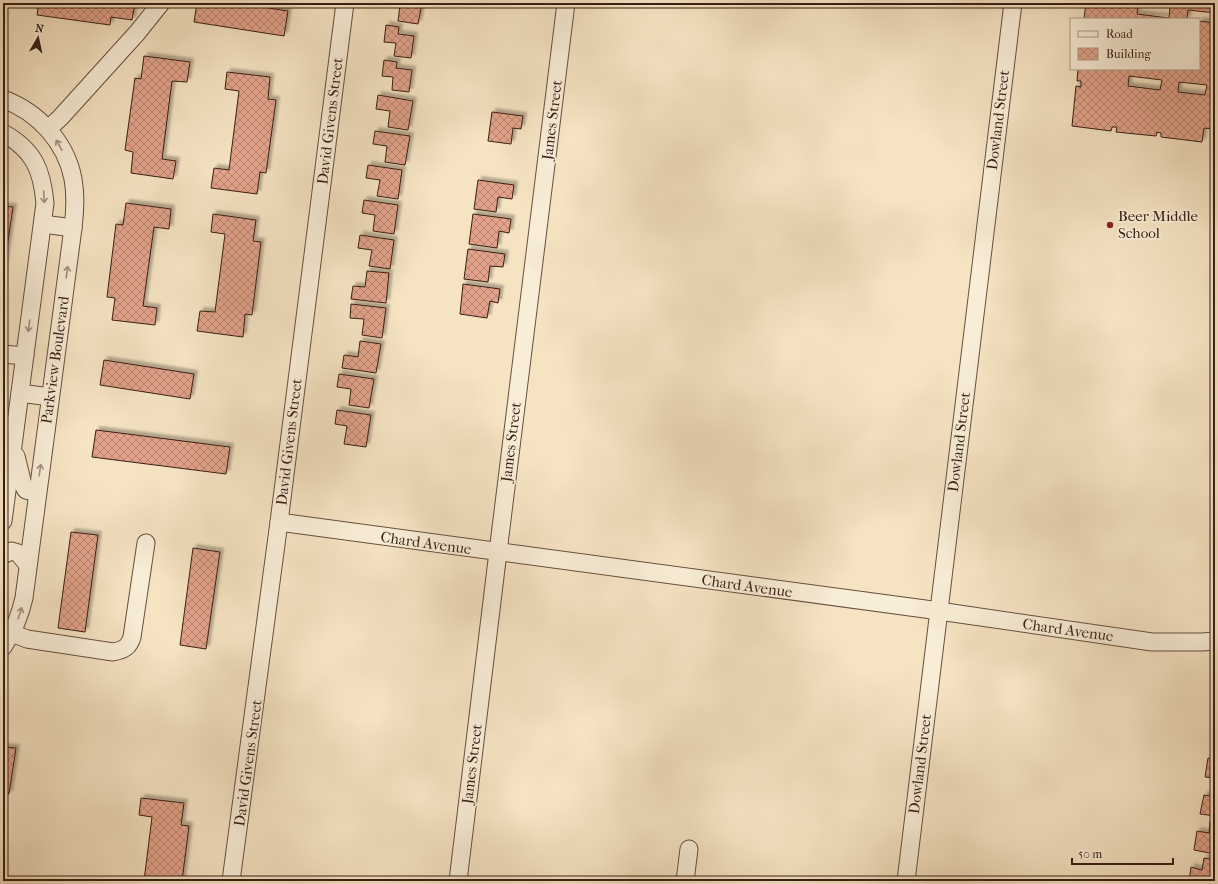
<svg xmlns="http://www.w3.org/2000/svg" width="1218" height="884" viewBox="0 0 1218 884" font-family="'IM FELL French Canon',serif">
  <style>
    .building { fill: url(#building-cross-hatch); stroke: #381e13; fill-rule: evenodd; filter: url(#shadow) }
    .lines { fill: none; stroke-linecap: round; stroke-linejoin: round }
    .minor-casing { stroke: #674f3f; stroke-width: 19 }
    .minor { stroke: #f8edd7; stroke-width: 17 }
    .oneway { stroke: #a2907f }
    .poi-dot { fill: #8f2418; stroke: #f8edd7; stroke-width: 1.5 }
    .labels { text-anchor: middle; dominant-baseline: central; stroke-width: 3.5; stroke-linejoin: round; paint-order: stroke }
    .street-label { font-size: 15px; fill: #381e13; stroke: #f8edd7 }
    .poi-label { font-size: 15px; fill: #381e13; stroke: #f8edd7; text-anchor: start }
  </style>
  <defs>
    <pattern id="building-cross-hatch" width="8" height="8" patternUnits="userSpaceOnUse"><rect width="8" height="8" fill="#e2a38a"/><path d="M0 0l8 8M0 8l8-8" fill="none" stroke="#b88470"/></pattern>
    <filter id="shadow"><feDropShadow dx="3.5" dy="-3.5" stdDeviation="1" flood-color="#0004"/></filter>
  </defs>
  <rect width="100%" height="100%" fill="#f5e3c2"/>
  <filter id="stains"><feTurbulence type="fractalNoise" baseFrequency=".005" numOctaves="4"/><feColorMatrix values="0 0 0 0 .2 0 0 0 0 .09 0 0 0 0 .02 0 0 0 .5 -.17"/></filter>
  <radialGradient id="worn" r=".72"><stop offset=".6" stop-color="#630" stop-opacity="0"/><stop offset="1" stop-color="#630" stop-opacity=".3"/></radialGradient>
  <g class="building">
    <path d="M16,3h119l-3,17 -21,-3 -1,8 -73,-10 1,-7 -23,-3z"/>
    <path d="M197,3h39l52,8 -4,25 -90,-14z"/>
    <path d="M386,3h36l-4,21 -20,-3 2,-16z"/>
    <path d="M1086,3h129v10l-27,-3 -1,9h-103zM1138,3l32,4 -1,11 -32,-4z"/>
    <path d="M1215,20v113h-4l1,-4 -8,-1 -2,14 -41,-5v-4l-4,-1 -1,4 -40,-4 1,-5h-5l-1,4 -39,-5 4,-40 5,1v-6h-4l1,-12h121v-48l16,2zM1129,76l33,4 -2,10 -32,-4zM1179,82l28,3 -2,10 -27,-3z"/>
    <path d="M386,25l13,2 -1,7 16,2 -3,22 -17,-2 2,-13 -12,-1z"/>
    <path d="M144,56l46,6 -3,20 -15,-1 -10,78 14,2 -3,18 -42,-6 2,-21 -8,-2 10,-72 6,1z"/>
    <path d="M384,60l13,2 -1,6 16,2 -3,22 -17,-2 1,-13 -11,-1z"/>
    <path d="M227,72l43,5 -2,22 8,1 -10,73 -6,-1 -3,22 -46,-6 3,-20 15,2 10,-79 -14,-2z"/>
    <path d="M378,95l35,6 -5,29 -20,-3 2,-16 -14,-2z"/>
    <path d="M492,112l31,4 -2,13 -8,-1 -2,16 -23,-3z"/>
    <path d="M375,131l35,5 -5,29 -20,-3 2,-16 -14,-2z"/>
    <path d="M368,165l34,5 -4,29 -21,-3 3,-16 -14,-2z"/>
    <path d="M478,180l36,5 -2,14 -14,-2 -2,15 -22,-3z"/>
    <path d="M364,200l34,5 -4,29 -21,-3 2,-16 -13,-2z"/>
    <path d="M126,203l45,6 -2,20 -15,-2 -11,79 14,2 -2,17 -43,-5 3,-22 -8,-1 9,-73 7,1z"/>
    <path d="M3,206l10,1 -10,68z"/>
    <path d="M213,214l43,6 -3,21 8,1 -9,73 -7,-1 -2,23 -46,-6 3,-20 15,1 10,-78 -14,-2z"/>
    <path d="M473,214l38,5 -2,14 -10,-2 -2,17 -28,-4z"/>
    <path d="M360,235l34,5 -4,29 -21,-3 3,-16 -14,-2z"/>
    <path d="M468,249l37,5 -2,13 -13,-1 -2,16 -24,-3z"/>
    <path d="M367,271l22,2 -3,30 -35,-4 2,-13 12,1z"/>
    <path d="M463,284l37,5 -2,14 -8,-2 -3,17 -27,-4z"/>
    <path d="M351,304l35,4 -4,30 -20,-3 2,-16 -14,-1z"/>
    <path d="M360,341l21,3 -5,29 -34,-5 2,-13 14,2z"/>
    <path d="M104,360l90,14 -4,25 -90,-14z"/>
    <path d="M339,374l35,5 -5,29 -20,-3 2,-16 -14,-2z"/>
    <path d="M337,410l34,5 -5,32 -22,-3 3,-18 -12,-2z"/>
    <path d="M96,430l134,17 -4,27 -134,-17z"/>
    <path d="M71,532l27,3 -13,97 -27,-4z"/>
    <path d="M193,548l27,4 -14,97 -26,-4z"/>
    <path d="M1214,721h1v20l-4,-1z"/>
    <path d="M3,747l13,1 -7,46 -6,-1z"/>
    <path d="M1208,758l7,1v19l-10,-1z"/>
    <path d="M1204,795l11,2v19l-15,-2z"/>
    <path d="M141,798l43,5 -3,22 8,1 -7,55h-38l8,-64 -13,-2z"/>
    <path d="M1210,821l5,1v32l-21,-4 3,-19 12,2z"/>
    <path d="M1204,858l11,2v21h-26l2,-14 11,3z"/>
  </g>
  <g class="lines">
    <defs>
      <g id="minor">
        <path d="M3,99c35,13 63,43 70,80 3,16 2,33 0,49l-49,370c-4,18 -11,34 -21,49"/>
        <path d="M48,129l12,-11 77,-85 24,-30"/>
        <path d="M3,133c31,17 39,37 42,70l-42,318"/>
        <path d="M43,224l30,4"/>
        <path d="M3,354l22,2"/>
        <path d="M20,393l30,4"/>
        <path d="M16,456l7,29 3,5 11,3"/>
        <path d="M279,522l646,87 227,33h50l13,-1"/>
        <path d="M3,555l8,-4 7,2 10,12"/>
        <path d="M12,633l15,6 86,13c11,-2 16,-5 19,-15l14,-94"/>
        <path d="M231,881l48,-359 66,-519"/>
        <path d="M458,881l40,-329 68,-549"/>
        <path d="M685,881l4,-32"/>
        <path d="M906,881l107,-878"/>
      </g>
    </defs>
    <use href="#minor" class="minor-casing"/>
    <use href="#minor" class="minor"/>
  </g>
  <defs><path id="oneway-shaft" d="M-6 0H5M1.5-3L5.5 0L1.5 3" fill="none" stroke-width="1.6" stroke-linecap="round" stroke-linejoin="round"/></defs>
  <g class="oneway">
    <use href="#oneway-shaft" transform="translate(59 145) rotate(-119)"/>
    <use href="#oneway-shaft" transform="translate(44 197) rotate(87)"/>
    <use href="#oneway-shaft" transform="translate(67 272) rotate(-82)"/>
    <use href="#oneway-shaft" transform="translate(29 326) rotate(98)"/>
    <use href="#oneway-shaft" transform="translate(40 470) rotate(-82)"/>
    <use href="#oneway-shaft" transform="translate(20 613) rotate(-72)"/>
  </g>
  <circle class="poi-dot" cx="1110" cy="225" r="4"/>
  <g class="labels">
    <g class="street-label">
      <text transform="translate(552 120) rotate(-83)">James Street</text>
      <text transform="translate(998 120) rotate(-83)">Dowland Street</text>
      <text transform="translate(330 121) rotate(-83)">David Givens Street</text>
      <text transform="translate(55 360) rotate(-82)">Parkview Boulevard</text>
      <text transform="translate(289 442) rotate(-83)">David Givens Street</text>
      <text transform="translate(511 442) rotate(-83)">James Street</text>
      <text transform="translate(959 442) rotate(-83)">Dowland Street</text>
      <text transform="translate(426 543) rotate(8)">Chard Avenue</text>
      <text transform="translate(747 586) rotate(8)">Chard Avenue</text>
      <text transform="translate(1068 630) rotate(8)">Chard Avenue</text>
      <text transform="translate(248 763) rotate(-82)">David Givens Street</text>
      <text transform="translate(472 764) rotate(-83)">James Street</text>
      <text transform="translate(920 764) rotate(-83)">Dowland Street</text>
    </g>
    <g class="poi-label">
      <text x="1118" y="216">Beer Middle<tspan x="1118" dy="17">School</tspan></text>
    </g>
  </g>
  <rect width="1218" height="884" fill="none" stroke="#f5e3c2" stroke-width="16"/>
  <rect x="4" y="4" width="1210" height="876" fill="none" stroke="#381e13" stroke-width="2"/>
  <rect x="8" y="8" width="1202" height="868" fill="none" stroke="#381e13"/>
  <rect x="1070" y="18" width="130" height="52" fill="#f8edd7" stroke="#ab9a89"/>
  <rect x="1078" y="31" width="20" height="6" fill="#f8edd7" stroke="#ab9a89"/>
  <text x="1106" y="38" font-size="12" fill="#381e13">Road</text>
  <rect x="1078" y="48" width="20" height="12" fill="url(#building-cross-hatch)" stroke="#ab9a89"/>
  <text x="1106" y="58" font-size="12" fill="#381e13">Building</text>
  <g transform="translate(38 38) rotate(9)" stroke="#f8edd7" stroke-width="3" paint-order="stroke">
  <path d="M0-3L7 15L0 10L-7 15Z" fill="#381e13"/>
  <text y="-6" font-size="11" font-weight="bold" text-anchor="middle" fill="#381e13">N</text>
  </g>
  <path d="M1072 858v6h101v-6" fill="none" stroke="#381e13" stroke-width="2"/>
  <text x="1078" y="858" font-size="12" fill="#381e13" stroke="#f8edd7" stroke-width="3" paint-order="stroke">50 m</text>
  <rect width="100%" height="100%" filter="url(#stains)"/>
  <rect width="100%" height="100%" fill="url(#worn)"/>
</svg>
